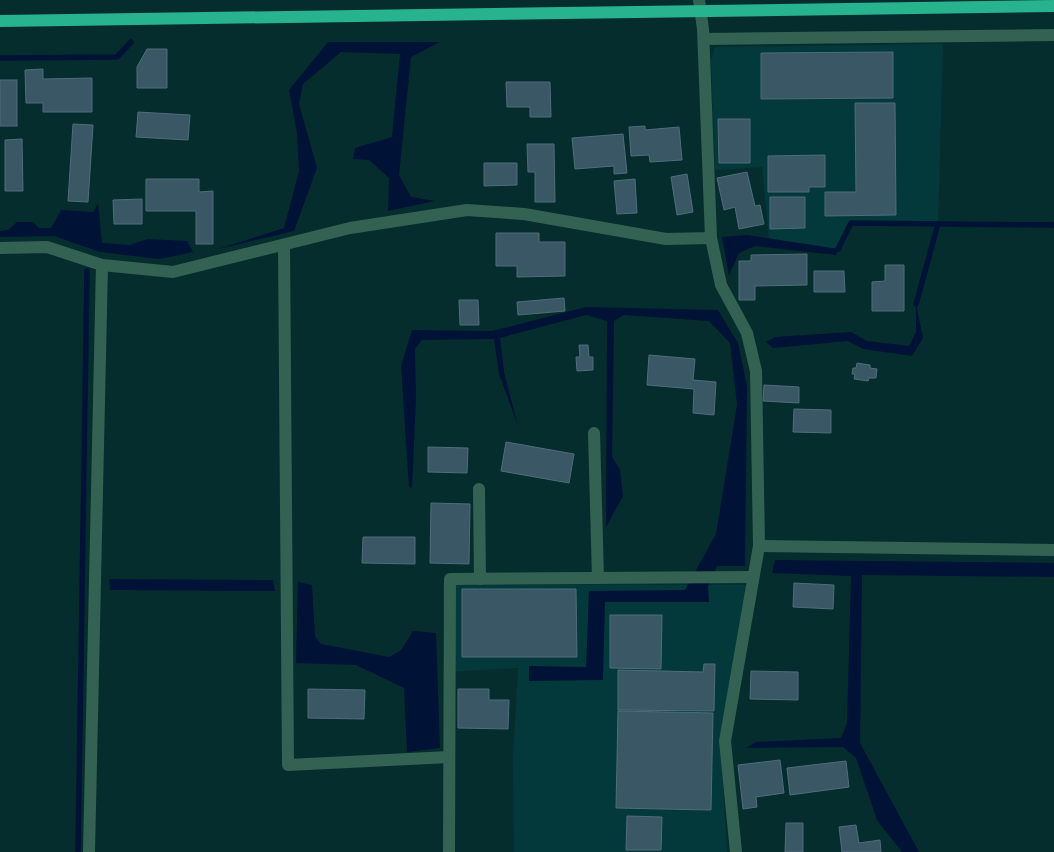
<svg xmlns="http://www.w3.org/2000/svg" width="1054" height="852" viewBox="0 0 1054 852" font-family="Ubuntu,sans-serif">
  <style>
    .built { fill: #04393b }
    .water { fill: #001235 }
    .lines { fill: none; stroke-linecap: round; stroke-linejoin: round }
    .stream { stroke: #001235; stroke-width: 5.5 }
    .building { fill: #3a5765; stroke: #4f6d7b }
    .minor { stroke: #346252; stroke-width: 12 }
    .highway { stroke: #27b38e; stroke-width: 12 }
  </style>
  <rect width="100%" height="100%" fill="#062d2e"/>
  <g class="built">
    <path d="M943,44l-5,180 -87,-1 -13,26 -69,-10 -7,-72 -47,3 -4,-110 4,-13z"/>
    <path d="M443,584l304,1 -27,152 7,115h-213l-1,-95 5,-89 -73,4z"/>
  </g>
  <g class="water">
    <path d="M328,42h112l-29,15 -12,118 12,22 24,4 -47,10 1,-33 -20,-18 -16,-1 2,-11 37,-11 8,-83 -59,-2 -38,32 -4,20 18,64 -23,63 -76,18 66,-21 15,-57 -2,-38 -8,-43z"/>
    <path d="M98,203l4,40 28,2 17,-6 40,2 6,11 -34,7 -59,-7 -46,-16 -54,1v-6l8,-1 9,-8h16l6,6h12l10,-18 32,2z"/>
    <path d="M747,235l91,14 -2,6 -81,-9 -16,7 -10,22 -7,-38z"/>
    <path d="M916,304l7,34 -11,18 -49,-7 -15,-8 -75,7 -7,-6 9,-5 76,-5 16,9 42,5 7,-14z"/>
    <path d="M586,307l132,3 20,33 9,43 -2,180h-28l-9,20 1,16h-104l-2,78 -74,1v-15l57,1 3,-76 96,-1 31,-56 21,-129 -7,-62 -21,-22 -85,-6 -10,6 -2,136 8,13 3,26 -17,31 1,-206 -21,-6 -86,23 4,34 14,54 -19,-52 -5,-35 -72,1 -7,9 1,50 -4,89 -3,-1 -8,-121 11,-36 80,1z"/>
    <path d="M775,560l279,3v14l-192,-2 -2,168 59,109h-17l-25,-32 -21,-62 -13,-11 -97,1 10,-6 85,-4 6,-15 4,-147 -79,-3z"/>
    <path d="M109,579l164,1 2,11 -165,-1z"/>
    <path d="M298,582l14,3 3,51 6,8 68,13 12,-7 12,-19 23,2 4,115 -33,4 -3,-64 -48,-23 -60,-2z"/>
  </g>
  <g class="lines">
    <g class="stream">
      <path d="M0,58l117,-1 14,-15"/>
      <path d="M838,249l13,-26 203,2"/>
      <path d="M916,304l22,-80"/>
      <path d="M78,852l9,-581"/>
    </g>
  </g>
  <g class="building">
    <path d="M147,49h20v39h-30v-21z"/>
    <path d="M893,52v46l-132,1v-46z"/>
    <path d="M43,69v10l49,-1v34h-49v-9h-17l-1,-33z"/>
    <rect x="0" y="80" width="17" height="46"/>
    <path d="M506,82h44l1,35h-21v-10h-23z"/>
    <path d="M855,103h40l1,112 -71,1v-24h31z"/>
    <path d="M138,112l52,3 -2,25 -52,-3z"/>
    <path d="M718,119h32v44h-31z"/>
    <path d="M73,124l20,1 -5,77 -20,-1z"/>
    <path d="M645,126v4l34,-3 3,33 -32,2 -1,-7 -18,1 -2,-29z"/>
    <path d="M623,134l4,39 -13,1v-8l-39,3 -3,-31z"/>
    <path d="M22,139l1,52h-18v-51z"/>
    <path d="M527,144h27l1,58h-20v-30h-7z"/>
    <path d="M825,155v32h-16v5h-41v-36z"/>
    <path d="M484,163h33v22l-33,1z"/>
    <path d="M747,172l8,34 5,-1 4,19 -25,5 -4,-22 -11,3 -7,-32z"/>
    <path d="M687,174l6,38 -16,3 -6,-38z"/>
    <path d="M146,179h53v13l14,-1v53h-17v-33h-50z"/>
    <path d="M635,179l2,34 -20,1 -3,-33z"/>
    <path d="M770,197h35v31l-35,1z"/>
    <path d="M142,199v25h-28l-1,-24z"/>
    <path d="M496,233h43v9h26v34l-48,1v-11h-21z"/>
    <path d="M807,254v31l-52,1v14h-16v-39h12v-6z"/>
    <path d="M885,265h19v46h-32v-29l13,-1z"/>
    <path d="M814,271h30l1,21h-31z"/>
    <path d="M564,298l1,13 -47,4 -1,-13z"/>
    <path d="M459,300h19l1,25h-19z"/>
    <path d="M579,345h9l1,12h4v13l-16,1 -1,-14h4z"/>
    <path d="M649,355l46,4 -2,21 23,2 -2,33 -21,-2 1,-24 -47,-4z"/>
    <path d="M857,363l13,2v3l7,1 -1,9h-7l-1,3 -14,-2 1,-5h-3l1,-6h3z"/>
    <path d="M764,385l35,2v16l-36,-2z"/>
    <path d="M794,409l37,1v23l-38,-1z"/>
    <path d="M506,442l68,12 -5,29 -68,-12z"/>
    <path d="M428,447l40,1 -1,25 -39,-1z"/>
    <path d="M431,503l39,1 -1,60 -39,-1z"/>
    <path d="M363,537h52v27l-53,-1z"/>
    <path d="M794,583l40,2 -1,24 -40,-2z"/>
    <path d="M462,589h114l1,68h-115z"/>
    <path d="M610,615h52l-1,54 -51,-1z"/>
    <path d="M704,664h11l-1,47 -96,-1v-40l85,2z"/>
    <path d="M751,671l47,1v28l-48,-1z"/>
    <path d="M308,689l57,1 -1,29 -56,-1z"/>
    <path d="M458,689h31v11h20l-1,29 -50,-1z"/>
    <path d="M618,711l95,2 -2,97 -95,-2z"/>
    <path d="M780,760l4,33 -28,4 1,10 -14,2 -5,-44z"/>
    <path d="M846,761l3,26 -59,8 -3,-27z"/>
    <path d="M627,816l35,1 -1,33h-35z"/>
    <path d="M786,823h17v29h-18z"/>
    <path d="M856,825l3,18 21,-3 1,12h-39l-3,-25z"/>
  </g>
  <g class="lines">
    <g class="minor">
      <path d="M704,39l350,-4"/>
      <path d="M711,238l10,47 26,48 9,38 3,175 -34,195 11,111"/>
      <path d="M284,245l4,520 161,-8"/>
      <path d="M0,248l47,-1 55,18 71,7 177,-44 117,-18 57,4 142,25 45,-1 -8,-209 -4,-29"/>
      <path d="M594,433l4,145"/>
      <path d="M479,489l1,90"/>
      <path d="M759,546l295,4"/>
      <path d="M89,852l13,-587"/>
      <path d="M449,852l1,-273 303,-2"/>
    </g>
    <path class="highway" d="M0,21l1054,-15"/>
  </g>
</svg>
